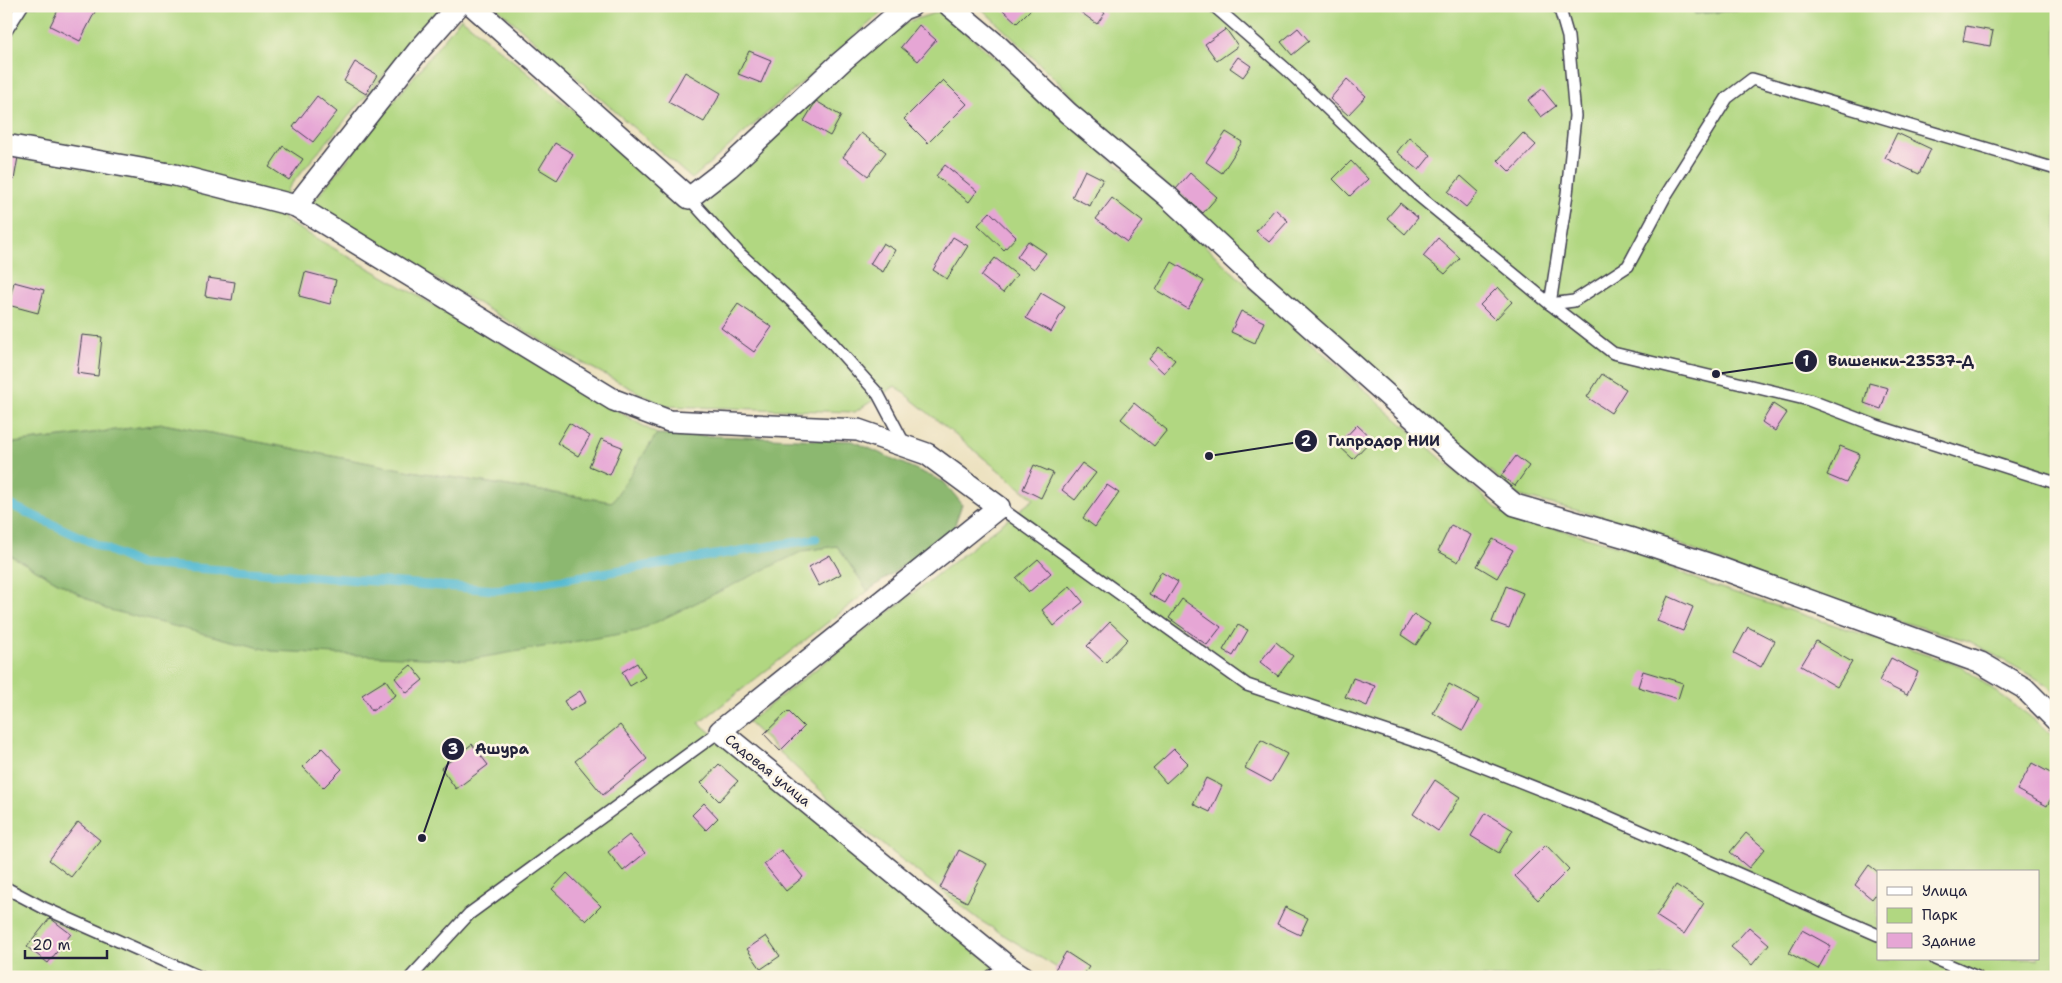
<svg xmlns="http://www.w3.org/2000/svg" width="2062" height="983" viewBox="0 0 2062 983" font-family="'Shantell Sans',sans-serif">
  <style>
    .green { fill: #b1d781; stroke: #6a7c5e; fill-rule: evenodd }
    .forest { fill: #8cb86f; stroke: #576d55 }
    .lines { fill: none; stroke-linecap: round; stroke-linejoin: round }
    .stream { stroke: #53b9d1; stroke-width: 9 }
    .building { fill: #e6a6d5 }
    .service-casing { stroke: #403f4f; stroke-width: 14 }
    .minor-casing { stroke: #403f4f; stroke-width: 24 }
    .service { stroke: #fff; stroke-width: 11 }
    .minor { stroke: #fff; stroke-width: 21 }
    .labels { text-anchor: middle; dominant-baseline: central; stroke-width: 5; stroke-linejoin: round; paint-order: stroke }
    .street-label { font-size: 14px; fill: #22223b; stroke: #fcf5e5 }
    .leader { fill: none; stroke: #22223b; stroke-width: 2 }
    .callout-dot { fill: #22223b; stroke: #fcf5e5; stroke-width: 2 }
    .mark-label { font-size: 15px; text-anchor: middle; font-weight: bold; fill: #fff }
    .callout-label { font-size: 15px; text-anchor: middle; font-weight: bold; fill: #22223b; stroke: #fcf5e5; stroke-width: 5; stroke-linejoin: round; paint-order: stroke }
  </style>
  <rect width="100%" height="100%" fill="#fcf5e5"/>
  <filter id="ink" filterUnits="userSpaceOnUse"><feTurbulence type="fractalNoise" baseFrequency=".02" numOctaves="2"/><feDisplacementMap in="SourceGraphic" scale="10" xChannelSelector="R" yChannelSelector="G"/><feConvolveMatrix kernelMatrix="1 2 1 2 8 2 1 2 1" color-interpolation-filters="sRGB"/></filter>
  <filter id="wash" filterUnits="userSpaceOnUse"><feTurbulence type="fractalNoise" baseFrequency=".0096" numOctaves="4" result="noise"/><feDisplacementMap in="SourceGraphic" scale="20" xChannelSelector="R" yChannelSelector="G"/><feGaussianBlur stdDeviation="1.12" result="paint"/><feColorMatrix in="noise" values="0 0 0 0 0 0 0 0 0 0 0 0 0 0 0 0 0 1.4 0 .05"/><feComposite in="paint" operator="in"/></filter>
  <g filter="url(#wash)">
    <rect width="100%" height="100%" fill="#ece1bf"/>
    <g class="green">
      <path d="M6,6h436l-155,183 -3,31 259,147 114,67 -44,68 -202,-31 -248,-47 -157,20z"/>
      <path d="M495,6h394l-197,173z"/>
      <path d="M979,6h712l4,8 90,-8h271v689l-10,-11 -77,-43 -190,-54 -144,-62 -116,-29 -284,-245z"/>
      <path d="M941,11l221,193 66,64 274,245 134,38 66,31 259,84 66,48 29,24v239h-984l-91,-56 -125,-97 -108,-102 286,-223 -139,-113 -40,26 -191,-6 -117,-62 -236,-139 150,-187 234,193 153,-147 62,-43zM1878,872h160v87h-160z"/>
      <path d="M837,546l31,45 -169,132 278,230 37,24h-1008v-424l100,56 697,-58z"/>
    </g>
    <g class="forest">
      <path d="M1691,6h94l-90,8z"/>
      <path d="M163,424l248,47 201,31 45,-68 196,7 91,41 18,22 -9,26 -85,61 -31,-45 -34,5 -165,80 -172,29 -194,-9 -166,-42 -100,-56v-109z"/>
    </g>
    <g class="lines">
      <path class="stream" d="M6,503l133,61 357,26 320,-51"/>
    </g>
    <g id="blocks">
      <g class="building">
        <path d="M60,6h38l-18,35 -30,-15z"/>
        <path d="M1007,6h27l-17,17 -14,-13z"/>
        <path d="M1076,6h19l10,7 -8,11 -22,-16z"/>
        <path d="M919,25l17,15 -18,21 -17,-14z"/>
        <path d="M1966,26l27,5 -3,15 -27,-5z"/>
        <path d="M1298,28l11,13 -17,14 -11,-13z"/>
        <path d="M1226,29l12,17 -21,15 -12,-17z"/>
        <path d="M749,51l22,9 -10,23 -23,-9z"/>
        <path d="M1238,57l13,9 -8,11 -13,-9z"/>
        <path d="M355,62l22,13 -11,19 -22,-13z"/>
        <path d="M685,72l36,21 -17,29 -36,-20z"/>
        <path d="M1347,79l19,17 -18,19 -18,-16z"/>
        <path d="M943,80l24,24 -39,39 -24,-24z"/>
        <path d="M1542,89l14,17 -15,11 -13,-17z"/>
        <path d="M317,96l20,16 -24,30 -20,-15z"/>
        <path d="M816,101l25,15 -11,20 -26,-15z"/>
        <path d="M1226,132l16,10 -20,31 -16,-11z"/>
        <path d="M861,133l25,19 -18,24 -25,-19z"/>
        <path d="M1523,133l13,12 -26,27 -12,-12z"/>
        <path d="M1897,133l34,16 -12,25 -34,-16z"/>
        <path d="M1409,137l22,18 -12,15 -22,-18z"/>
        <path d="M555,143l18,11 -16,26 -18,-11z"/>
        <path d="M283,146l20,13 -14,21 -20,-13z"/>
        <path d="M6,155l12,2 -4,23 -8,-2z"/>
        <path d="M1351,161l17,18 -18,17 -17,-17z"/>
        <path d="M945,165l32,26 -8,11 -33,-26z"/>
        <path d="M1085,170l18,9 -13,27 -18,-9z"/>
        <path d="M1190,173l27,24 -14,16 -27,-24z"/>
        <path d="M1461,176l18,16 -13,15 -18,-15z"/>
        <path d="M1112,198l31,24 -16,20 -31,-23z"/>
        <path d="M1400,203l18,15 -13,16 -18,-16z"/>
        <path d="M1275,209l13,12 -19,21 -13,-11z"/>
        <path d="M990,212l26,25 -12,13 -26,-25z"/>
        <path d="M953,237l15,9 -21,33 -14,-9z"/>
        <path d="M1438,238l22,20 -15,16 -22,-18z"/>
        <path d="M1028,241l18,12 -12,16 -17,-12z"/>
        <path d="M883,243l12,7 -12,22 -13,-8z"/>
        <path d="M995,258l22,17 -14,18 -22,-17z"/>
        <path d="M1172,262l32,19 -16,28 -32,-19z"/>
        <path d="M305,272l31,8 -6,24 -31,-8z"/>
        <path d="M208,278l27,4 -3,18 -27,-4z"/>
        <path d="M14,282l30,8 -6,23 -30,-8z"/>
        <path d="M1498,287l14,15 -17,18 -15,-15z"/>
        <path d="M1041,293l24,14 -14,25 -25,-14z"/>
        <path d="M738,304l34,23 -18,25 -33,-24z"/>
        <path d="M1241,311l23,11 -9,21 -24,-11z"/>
        <path d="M82,335l20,2 -4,39 -21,-3z"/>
        <path d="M1159,347l16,13 -11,13 -15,-14z"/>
        <path d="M1602,374l24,15 -15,24 -24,-16z"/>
        <path d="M1869,383l19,5 -7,21 -17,-6z"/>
        <path d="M1134,403l33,27 -13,16 -33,-27z"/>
        <path d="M1773,404l14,9 -12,18 -13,-9z"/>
        <path d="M569,423l21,13 -12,20 -21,-13z"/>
        <path d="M1357,425l15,14 -19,20 -15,-14z"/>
        <path d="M601,439l21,8 -12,28 -21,-9z"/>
        <path d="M1840,446l20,8 -14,29 -19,-8z"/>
        <path d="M1516,456l13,10 -14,20 -14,-10z"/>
        <path d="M1082,463l14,10 -21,27 -13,-10z"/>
        <path d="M1034,465l19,8 -12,25 -18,-9z"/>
        <path d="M1107,485l12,8 -24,34 -12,-9z"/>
        <path d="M1451,525l20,10 -13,27 -20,-11z"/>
        <path d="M1493,539l20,11 -16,28 -20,-12z"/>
        <path d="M830,555l11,19 -22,12 -10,-19z"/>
        <path d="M1038,559l13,14 -22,19 -13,-14z"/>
        <path d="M1161,572l17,10 -13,21 -16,-9z"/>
        <path d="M1070,586l13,16 -29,24 -12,-16z"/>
        <path d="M1506,586l17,7 -14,35 -17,-6z"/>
        <path d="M1668,596l25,11 -10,24 -26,-10z"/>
        <path d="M1182,599l39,28 -14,18 -38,-27z"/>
        <path d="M1414,614l16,10 -14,21 -15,-10z"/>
        <path d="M1110,622l18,17 -23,24 -18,-17z"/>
        <path d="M1238,625l10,5 -15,26 -10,-6z"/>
        <path d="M1748,627l27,14 -14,26 -27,-14z"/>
        <path d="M1816,641l36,21 -15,25 -36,-21z"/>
        <path d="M1276,642l17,14 -15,20 -18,-14z"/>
        <path d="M1891,658l27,14 -11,23 -28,-14z"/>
        <path d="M637,663l8,14 -15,9 -8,-14z"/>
        <path d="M411,665l12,15 -16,13 -12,-15z"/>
        <path d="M1643,671l40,12 -5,16 -40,-12z"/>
        <path d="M1353,678l22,8 -8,20 -22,-9z"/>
        <path d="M386,680l10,15 -24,16 -10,-16z"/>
        <path d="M1449,684l30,16 -16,30 -30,-17z"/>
        <path d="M580,691l6,11 -16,9 -6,-10z"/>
        <path d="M788,711l16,16 -24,24 -16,-17z"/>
        <path d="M620,725l27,34 -44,36 -28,-34z"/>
        <path d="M1261,740l26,14 -16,28 -26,-14z"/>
        <path d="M472,744l16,21 -32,24 -15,-21z"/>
        <path d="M322,748l20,21 -19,19 -20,-21z"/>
        <path d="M1174,749l14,14 -22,20 -13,-15z"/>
        <path d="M2032,763l24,13v13l-9,17 -30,-16z"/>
        <path d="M719,764l19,17 -19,20 -18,-18z"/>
        <path d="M1206,778l16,8 -12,26 -17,-8z"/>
        <path d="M1435,780l25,17 -22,34 -25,-17z"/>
        <path d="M704,803l14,15 -12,12 -14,-15z"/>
        <path d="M1485,813l28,17 -14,23 -28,-17z"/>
        <path d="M78,822l22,18 -29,37 -22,-17z"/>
        <path d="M1746,833l19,16 -16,19 -19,-16z"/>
        <path d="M629,835l16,18 -22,18 -15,-19z"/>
        <path d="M1546,845l23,24 -31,31 -23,-24z"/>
        <path d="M781,850l22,27 -17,14 -22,-27z"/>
        <path d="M959,850l28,14 -20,38 -27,-14z"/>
        <path d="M1869,865l9,7v19l-6,8 -17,-14z"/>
        <path d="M567,873l34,33 -15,15 -34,-32z"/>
        <path d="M1676,885l28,18 -20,31 -28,-18z"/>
        <path d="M1285,907l23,11 -8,17 -23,-11z"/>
        <path d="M50,918l21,16 -23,29 -21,-16z"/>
        <path d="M1749,927l20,17 -17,21 -21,-18z"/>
        <path d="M1802,930l29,16 -13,23 -29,-16z"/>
        <path d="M766,936l14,20 -19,13 -14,-20z"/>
        <path d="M1066,952l23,15 -7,10h-18l-10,-6z"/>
      </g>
    </g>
  </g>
  <g filter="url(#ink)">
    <use href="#blocks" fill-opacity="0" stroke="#403f4f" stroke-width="1"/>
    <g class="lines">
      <defs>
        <g id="service">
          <path d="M1214,6l72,63 127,122 137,113 24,-3 54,-35 38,-71 61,-97 25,-19 304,90"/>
          <path d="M1559,6l9,31 7,79 -8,78 -17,110 63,49 196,47 68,26 179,57"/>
          <path d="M6,31l16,-25"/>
          <path d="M689,198l49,54 72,66 68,76 27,51"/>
          <path d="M999,507l248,178 183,61 172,68 276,121"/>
          <path d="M6,888l38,20 156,69"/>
          <path d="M1935,959l42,18"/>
          <path d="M411,977l58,-63 251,-183"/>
          <path d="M990,977l17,-11"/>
        </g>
        <g id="minor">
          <path d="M473,6l216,192 40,-31 112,-105 62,-53 8,-3"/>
          <path d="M950,6l49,41 69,66 99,83 78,73 202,179 68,57 114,33 88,29 264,96 43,25 32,32"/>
          <path d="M6,145l169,30 121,31 318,194 55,21 189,9 69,24 72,53 -279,224 287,235 17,11"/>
          <path d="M296,206l122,-155 40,-45"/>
        </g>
      </defs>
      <use href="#service" class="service-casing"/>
      <use href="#minor" class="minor-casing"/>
      <use href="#service" class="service"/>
      <use href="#minor" class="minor"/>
    </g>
  </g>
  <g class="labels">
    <g class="street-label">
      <text transform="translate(768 770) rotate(39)">Садовая улица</text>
    </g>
  </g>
  <path class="leader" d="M1716 374L1806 361M1209 456L1306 441M422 838L453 749"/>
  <g class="callout-dot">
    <circle cx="1716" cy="374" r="5"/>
    <circle cx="1209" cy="456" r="5"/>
    <circle cx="422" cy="838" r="5"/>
    <circle cx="1806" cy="361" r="12"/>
    <circle cx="1306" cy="441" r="12"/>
    <circle cx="453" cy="749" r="12"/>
  </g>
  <g class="mark-label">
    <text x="1806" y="366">1</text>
    <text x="1306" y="446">2</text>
    <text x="453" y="754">3</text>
  </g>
  <g class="callout-label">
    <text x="1901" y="366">Вишенки-23537-Д</text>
    <text x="1384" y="446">Гипродор НИИ</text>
    <text x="502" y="754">Ашура</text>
  </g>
  <rect width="2062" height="983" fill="none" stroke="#fcf5e5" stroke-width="25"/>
  <rect x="1877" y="870" width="162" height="90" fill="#fcf5e5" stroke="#a5a1a1"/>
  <rect x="1887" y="887" width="25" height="8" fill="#ffffff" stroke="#a5a1a1"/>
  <text x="1922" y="896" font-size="15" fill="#22223b">Улица</text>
  <rect x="1887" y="908" width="25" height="15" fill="#b1d781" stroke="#a5a1a1"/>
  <text x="1922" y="920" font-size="15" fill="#22223b">Парк</text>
  <rect x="1887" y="933" width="25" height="15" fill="#e6a6d5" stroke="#a5a1a1"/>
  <text x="1922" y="946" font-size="15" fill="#22223b">Здание</text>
  <path d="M25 950v8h82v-8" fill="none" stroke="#22223b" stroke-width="2.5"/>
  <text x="32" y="950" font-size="15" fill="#22223b" stroke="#fcf5e5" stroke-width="4" paint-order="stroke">20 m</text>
</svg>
